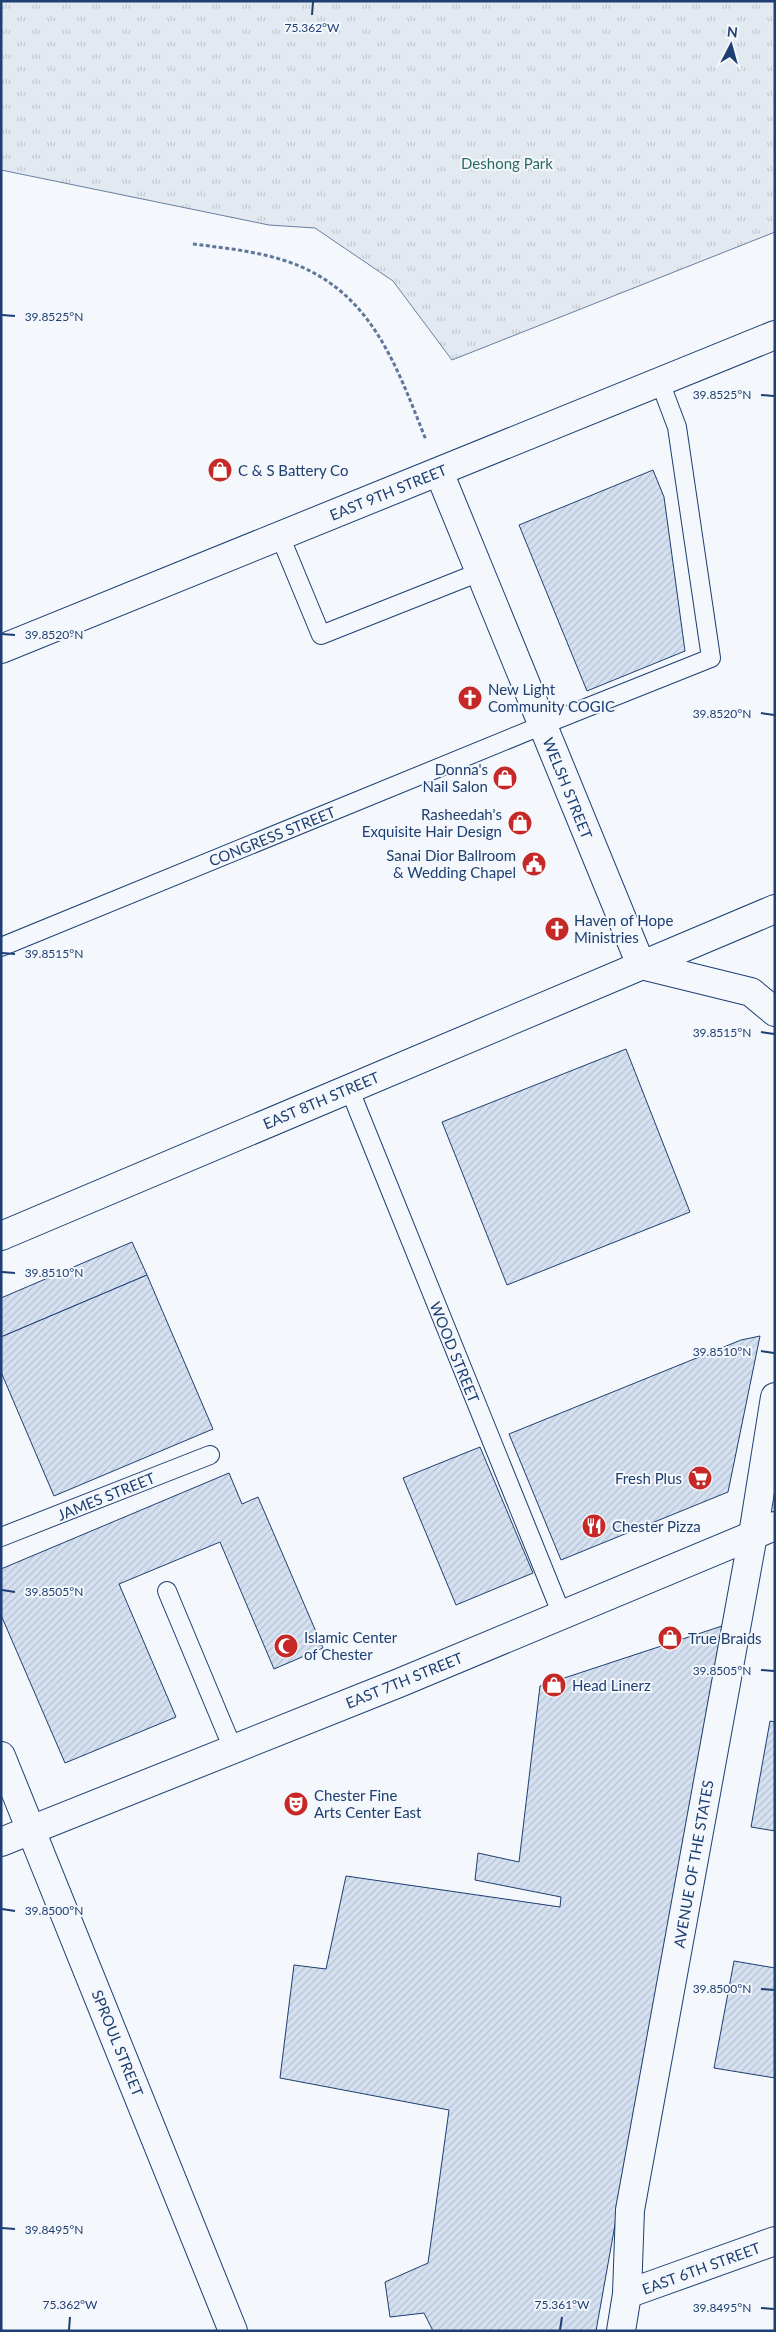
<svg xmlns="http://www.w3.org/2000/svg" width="776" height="2332" viewBox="0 0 776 2332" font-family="Lato,sans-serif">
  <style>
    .park { fill: url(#park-tufts); stroke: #687fa3 }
    .building { fill: url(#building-hatch); stroke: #1d3f73 }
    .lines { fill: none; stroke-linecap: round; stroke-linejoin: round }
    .service-casing { stroke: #1d3f73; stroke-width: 20 }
    .minor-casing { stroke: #1d3f73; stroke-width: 30 }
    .primary-casing { stroke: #1d3f73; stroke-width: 30 }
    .path { stroke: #5e769c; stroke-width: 3; stroke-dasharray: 4 2.5; stroke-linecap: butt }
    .service { stroke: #f4f7fb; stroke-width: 18 }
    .minor { stroke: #f4f7fb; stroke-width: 28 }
    .primary { stroke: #f4f7fb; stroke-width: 28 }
    .ticks { fill: none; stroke: #1d3f73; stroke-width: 2 }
    .labels { text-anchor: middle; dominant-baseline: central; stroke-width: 4; stroke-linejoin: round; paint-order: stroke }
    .park-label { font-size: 15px; fill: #2c6c60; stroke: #f4f7fb }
    .poi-label { font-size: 15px; fill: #1d3f73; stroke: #f4f7fb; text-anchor: start }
    .street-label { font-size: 15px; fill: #1d3f73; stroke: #f4f7fb }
    .ticks-label { font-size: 12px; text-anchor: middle; fill: #1d3f73; stroke: #f4f7fb; stroke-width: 4; stroke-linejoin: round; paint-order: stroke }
  </style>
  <defs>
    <pattern id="park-tufts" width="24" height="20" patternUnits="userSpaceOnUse" patternTransform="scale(1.25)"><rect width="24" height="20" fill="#e3e9f0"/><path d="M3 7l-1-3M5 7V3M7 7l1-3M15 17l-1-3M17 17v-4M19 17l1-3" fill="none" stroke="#c2c9d1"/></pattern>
    <pattern id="building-hatch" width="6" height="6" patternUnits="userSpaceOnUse" patternTransform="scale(1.25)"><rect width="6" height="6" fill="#d5e0f0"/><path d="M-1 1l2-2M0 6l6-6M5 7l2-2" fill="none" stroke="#b6c1d1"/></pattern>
  </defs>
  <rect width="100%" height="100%" fill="#f4f7fb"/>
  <path class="park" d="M1,1h774v231l-323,128 -59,-79 -78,-53 -46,-3 -268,-55z"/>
  <g class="building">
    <path d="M653,470l11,27 21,154 -98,40 -68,-166z"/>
    <path d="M626,1049l64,163 -183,73 -65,-163z"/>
    <path d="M132,1242l15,33 -146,62v-39z"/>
    <path d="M147,1275l66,154 -159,67 -53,-124v-35z"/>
    <path d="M760,1336l-32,156 -167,68 -52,-126 232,-94z"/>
    <path d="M480,1447l53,126 -77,32 -53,-127z"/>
    <path d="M229,1473l13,31 16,-7 65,151 -49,21 -54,-127 -101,42 57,133 -111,46 -64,-148v-46z"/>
    <path d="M722,1626l-126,705h-163l-9,-18 -34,4 -5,-35 43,-19 21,-153 -169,-32 14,-113 32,4 20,-93 214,31 1,-10 -86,-17 3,-27 41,9 21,-176z"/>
    <path d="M770,1721l5,1v109l-24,-4z"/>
    <path d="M734,1961l41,7v110l-61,-10z"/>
  </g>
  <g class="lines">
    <defs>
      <g id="service">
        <path d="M280,536l41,99 159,-63"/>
        <path d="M1,947l542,-222 168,-67 -34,-231 -17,-45"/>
        <path d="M349,1088l213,527"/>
        <path d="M1,1537l209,-82"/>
        <path d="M167,1591l66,158"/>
      </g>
      <g id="minor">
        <path d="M439,472l202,493"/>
        <path d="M641,965l110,27 24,20"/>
        <path d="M1,1236l774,-327"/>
        <path d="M1,1756l232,575"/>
        <path d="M1,1842l398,-159 376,-157"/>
        <path d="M627,2294l148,-53"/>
        <path d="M621,2331l6,-37 3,-84 123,-675 22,-138"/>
      </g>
      <path id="primary" d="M1,649l774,-314"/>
    </defs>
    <use href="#service" class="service-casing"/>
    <use href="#minor" class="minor-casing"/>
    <use href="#primary" class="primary-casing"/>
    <path class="path" d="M193,244c31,4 63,7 93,17 85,28 110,104 140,179"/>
    <use href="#service" class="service"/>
    <use href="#minor" class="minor"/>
    <use href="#primary" class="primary"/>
  </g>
  <path class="ticks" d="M312,15l1,-13M2,315l13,1M761,395l13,1M2,634l13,1M761,713l13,2M2,953l13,1M761,1032l13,2M2,1272l13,1M761,1351l13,2M2,1590l13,2M761,1670l13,1M2,1909l13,2M761,1989l13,1M2,2228l13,1M761,2308l13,1M69,2330l1,-13M560,2330l2,-13"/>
  <defs>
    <symbol id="shop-disc" viewBox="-11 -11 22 22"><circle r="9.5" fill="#c62828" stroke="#f4f7fb"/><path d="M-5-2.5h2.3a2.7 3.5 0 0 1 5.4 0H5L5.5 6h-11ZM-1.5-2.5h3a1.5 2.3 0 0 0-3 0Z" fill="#fff"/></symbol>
    <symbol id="church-disc" viewBox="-11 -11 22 22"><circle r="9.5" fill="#c62828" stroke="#f4f7fb"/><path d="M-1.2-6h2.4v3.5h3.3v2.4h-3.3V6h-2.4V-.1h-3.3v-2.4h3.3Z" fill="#fff"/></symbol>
    <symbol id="civic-disc" viewBox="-11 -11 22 22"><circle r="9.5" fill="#c62828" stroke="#f4f7fb"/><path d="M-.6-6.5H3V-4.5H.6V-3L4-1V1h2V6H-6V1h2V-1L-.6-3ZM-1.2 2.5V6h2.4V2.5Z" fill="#fff"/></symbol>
    <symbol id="supermarket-disc" viewBox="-11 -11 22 22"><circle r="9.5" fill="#c62828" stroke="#f4f7fb"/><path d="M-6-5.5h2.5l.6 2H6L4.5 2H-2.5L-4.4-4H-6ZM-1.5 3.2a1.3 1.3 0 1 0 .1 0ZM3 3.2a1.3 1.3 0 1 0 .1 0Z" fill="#fff"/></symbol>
    <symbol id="restaurant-disc" viewBox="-11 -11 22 22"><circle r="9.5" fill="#c62828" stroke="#f4f7fb"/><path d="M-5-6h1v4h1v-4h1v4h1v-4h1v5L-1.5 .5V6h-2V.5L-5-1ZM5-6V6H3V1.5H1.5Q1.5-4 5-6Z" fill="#fff"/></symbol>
    <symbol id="mosque-disc" viewBox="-11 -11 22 22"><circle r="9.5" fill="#c62828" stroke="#f4f7fb"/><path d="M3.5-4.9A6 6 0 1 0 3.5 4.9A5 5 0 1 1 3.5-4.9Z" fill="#fff"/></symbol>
    <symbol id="theatre-disc" viewBox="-11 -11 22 22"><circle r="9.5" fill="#c62828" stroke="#f4f7fb"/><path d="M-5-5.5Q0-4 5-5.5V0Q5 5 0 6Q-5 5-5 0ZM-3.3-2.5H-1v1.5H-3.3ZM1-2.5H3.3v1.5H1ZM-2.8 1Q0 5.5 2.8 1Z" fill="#fff"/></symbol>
  </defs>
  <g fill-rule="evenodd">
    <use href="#shop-disc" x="206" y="456" width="28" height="28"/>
    <use href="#church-disc" x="456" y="684" width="28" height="28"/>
    <use href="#shop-disc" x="491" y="764" width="28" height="28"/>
    <use href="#shop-disc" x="506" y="809" width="28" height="28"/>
    <use href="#civic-disc" x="520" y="850" width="28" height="28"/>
    <use href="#church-disc" x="543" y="915" width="28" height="28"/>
    <use href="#supermarket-disc" x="686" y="1464" width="28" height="28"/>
    <use href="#restaurant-disc" x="580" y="1512" width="28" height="28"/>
    <use href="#shop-disc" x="656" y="1624" width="28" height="28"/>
    <use href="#mosque-disc" x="272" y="1632" width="28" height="28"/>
    <use href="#shop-disc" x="540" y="1671" width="28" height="28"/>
    <use href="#theatre-disc" x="282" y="1790" width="28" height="28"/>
  </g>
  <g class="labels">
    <g class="park-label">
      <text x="507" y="163">Deshong Park</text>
    </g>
    <g class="poi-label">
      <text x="238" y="470">C &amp; S Battery Co</text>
      <text x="488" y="689">New Light<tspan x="488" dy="17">Community COGIC</tspan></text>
      <text x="488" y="769" text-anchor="end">Donna's<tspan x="488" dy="17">Nail Salon</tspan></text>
      <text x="502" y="814" text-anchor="end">Rasheedah's<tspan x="502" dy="17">Exquisite Hair Design</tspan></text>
      <text x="516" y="855" text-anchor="end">Sanai Dior Ballroom<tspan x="516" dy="17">&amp; Wedding Chapel</tspan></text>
      <text x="574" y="920">Haven of Hope<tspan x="574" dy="17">Ministries</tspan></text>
      <text x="682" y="1478" text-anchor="end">Fresh Plus</text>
      <text x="612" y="1526">Chester Pizza</text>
      <text x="304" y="1637">Islamic Center<tspan x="304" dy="17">of Chester</tspan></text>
      <text x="688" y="1638">True Braids</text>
      <text x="572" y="1685">Head Linerz</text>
      <text x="314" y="1795">Chester Fine<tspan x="314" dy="17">Arts Center East</tspan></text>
    </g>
    <g class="street-label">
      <text transform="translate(388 492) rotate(-22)">EAST 9TH STREET</text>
      <text transform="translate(568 788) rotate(68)">WELSH STREET</text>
      <text transform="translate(272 836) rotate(-22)">CONGRESS STREET</text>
      <text transform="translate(321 1100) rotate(-23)">EAST 8TH STREET</text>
      <text transform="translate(455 1352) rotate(68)">WOOD STREET</text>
      <text transform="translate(106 1496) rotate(-22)">JAMES STREET</text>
      <text transform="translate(404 1680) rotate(-22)">EAST 7TH STREET</text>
      <text transform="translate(693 1864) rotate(-80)">AVENUE OF THE STATES</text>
      <text transform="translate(118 2043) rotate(68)">SPROUL STREET</text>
      <text transform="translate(701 2268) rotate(-20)">EAST 6TH STREET</text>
    </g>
  </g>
  <g class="ticks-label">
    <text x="312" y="32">75.362°W</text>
    <text x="54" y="321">39.8525°N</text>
    <text x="722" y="399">39.8525°N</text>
    <text x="54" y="639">39.8520°N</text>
    <text x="722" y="718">39.8520°N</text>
    <text x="54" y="958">39.8515°N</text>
    <text x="722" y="1037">39.8515°N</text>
    <text x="54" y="1277">39.8510°N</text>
    <text x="722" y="1356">39.8510°N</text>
    <text x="54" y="1596">39.8505°N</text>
    <text x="722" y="1675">39.8505°N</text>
    <text x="54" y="1915">39.8500°N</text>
    <text x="722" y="1993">39.8500°N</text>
    <text x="54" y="2234">39.8495°N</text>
    <text x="70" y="2309">75.362°W</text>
    <text x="562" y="2309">75.361°W</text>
    <text x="722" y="2312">39.8495°N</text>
  </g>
  <rect width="776" height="2332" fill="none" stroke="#1d3f73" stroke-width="5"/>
  <g transform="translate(731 45) rotate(6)" stroke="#f4f7fb" stroke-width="4" paint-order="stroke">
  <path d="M0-4L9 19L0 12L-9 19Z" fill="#1d3f73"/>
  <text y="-8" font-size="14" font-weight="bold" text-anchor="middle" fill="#1d3f73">N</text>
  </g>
</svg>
